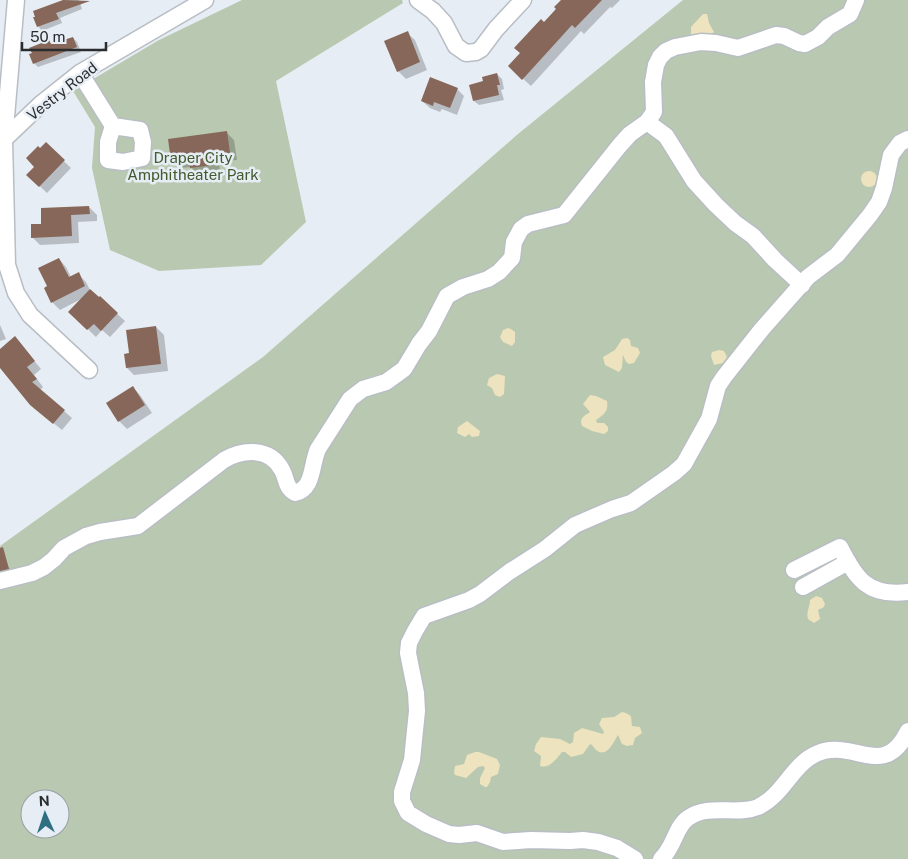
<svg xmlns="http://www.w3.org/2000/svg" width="908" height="859" viewBox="0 0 908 859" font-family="'Public Sans',sans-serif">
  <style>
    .green { fill: #b9c8b0; fill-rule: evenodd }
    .sand { fill: #ede3be }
    .shadow { fill: #0003 }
    .building { fill: #866759 }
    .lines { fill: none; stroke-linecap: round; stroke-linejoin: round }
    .minor-casing { stroke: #b8bec4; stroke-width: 19 }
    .minor { stroke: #fff; stroke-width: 16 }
    .labels { text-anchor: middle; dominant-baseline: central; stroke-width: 5; stroke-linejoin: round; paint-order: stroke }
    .street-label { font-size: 15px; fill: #2a2c2e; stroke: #e7edf4 }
    .park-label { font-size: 15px; fill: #415b2e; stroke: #e7edf4 }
  </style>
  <rect width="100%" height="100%" fill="#e7edf4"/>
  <g class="green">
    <path d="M242,0h160l1,3 -127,78 30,141 -45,43 -102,6 -49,-21 -18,-82 3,-41 -22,-36 86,-51z"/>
    <path d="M683,0h225v859h-908v-313l263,-189 255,-223zM30,799h30v30h-30z"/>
  </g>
  <g class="sand">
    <path d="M703,14h4l2,9 5,9 -4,3 -19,1v-9z"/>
    <circle cx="869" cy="179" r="8"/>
    <path d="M508,328l3,1 4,3v10l-3,4 -9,-4 -3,-5 3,-7z"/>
    <path d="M627,338l3,2 1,6 7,2 2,5 -6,10 -5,1 -3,-2 -3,-7 -1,13 -3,4 -14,-7 -2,-8 12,-7 7,-11z"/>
    <path d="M719,350l5,1 3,6 -4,6 -9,2 -3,-9 1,-4z"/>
    <path d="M497,374l8,2 -1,18 -4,3 -5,-2 -3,-7 -5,-3 2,-7z"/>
    <path d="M590,395l6,1 11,5c2,11 -4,14 -11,19l1,3h7l4,4v4l-4,3 -12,-3 -10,-5c-3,-8 2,-10 8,-14l-7,-8z"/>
    <path d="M467,421l13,10 -1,5 -7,1 -3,-3 -4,3 -8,-4 1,-6z"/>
    <path d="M816,596l6,2 3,6 -1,3 -6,3 2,9 -6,4 -6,-4c-2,-8 2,-12 2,-19z"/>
    <path d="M622,712l4,1 5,3 1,10 8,1 2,6 -7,5 -2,7 -6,1 -5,-2 -4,-9c-4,6 -11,24 -22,15 -2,-2 -3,-5 -6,-6l-7,10 -12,3 -6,-5h-3c-5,6 -12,17 -22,14l1,-10 -7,-5 2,-7 5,-7 19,2 10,5 3,-2 1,-9 8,-5 21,6 1,-2 -5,-8 3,-6 12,-1z"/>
    <path d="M475,752h4l18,7 3,6 -2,9 -7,3 -1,5 -3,5h-2l-5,-3v-6l5,-10 -2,-2 -5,1 -12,11 -11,-3 -1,-2 1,-7 9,-2 3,-9z"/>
  </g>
  <g class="shadow">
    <path d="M66,0h13l3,9 -22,9 2,5 -20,8 -4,-5 -1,-8z"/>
    <path d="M563,0h57l-8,8 -2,-1 -26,27 -3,-3 -50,55 -22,-20 12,-13z"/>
    <path d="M407,33l8,7 12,30 -21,9 -8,-8z"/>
    <path d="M73,38l4,4 4,10 -43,15 -4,-4 15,-22 3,4z"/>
    <path d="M497,74l5,5 2,10 -3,1 3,10 -25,5 -5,-4 10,-19z"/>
    <path d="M457,89l7,7 -7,19 -15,-6 -2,3 -10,-4 -8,-7z"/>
    <path d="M227,133l7,7 3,20 -18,2 1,10 -22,3 -7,-8 -11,1 -7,-7 -3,-21z"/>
    <path d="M46,144l25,24 -24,25 -19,-18 8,-8 4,-18z"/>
    <path d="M89,207l8,8v6l-19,1 1,21 -39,2 -8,-8 11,-12z"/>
    <path d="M59,259l7,8 5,10 7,-3 8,8 5,10 8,7 1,-1 25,23 -15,16 -8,-7 -6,7 -26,-25 13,-14 -23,12 -8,-8 -4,-16z"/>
    <path d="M0,325l6,14 -6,2z"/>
    <path d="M156,327l8,8 4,36 -34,4 -7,-7 -2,-13 5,-1z"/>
    <path d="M22,346l19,23 -7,6 9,12 -3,3 32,28 -10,12 -22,-18 -40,-46v-16z"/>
    <path d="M133,388l7,7 12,18 -25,16 -8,-8 -11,-17z"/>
    <path d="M7,564l3,6 -9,3 -1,-8z"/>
  </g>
  <g class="building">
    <path d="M63,0l27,1 -34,12 3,6 -22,8 -4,-10h2l-2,-6z"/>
    <path d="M561,0h41l-27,28 -3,-3 -50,55 -14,-14 12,-13 -6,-5 27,-29 3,3 12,-13 -2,-2z"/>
    <path d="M408,31l12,31 -23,10 -13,-31z"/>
    <path d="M73,37l4,10 -44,17 -4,-10 3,-1 -3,-5 20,-8 2,4z"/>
    <path d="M497,73l3,12h-3l2,10 -26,6 -4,-16 14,-4 -1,-4z"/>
    <path d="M430,77l28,11 -8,20 -16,-6 -1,4 -12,-5z"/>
    <path d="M227,131l3,22 -18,2 1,10 -23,3 -2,-9 -17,2 -3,-22z"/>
    <path d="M46,142l19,18 -26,27 -13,-12 8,-8 -8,-9 12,-12 2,2z"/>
    <path d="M89,206l1,8 -19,1 1,21 -41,2v-14h10v-16z"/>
    <path d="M59,258l10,19 10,-5 6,14 -34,17 -7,-15 3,-2 -9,-18z"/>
    <path d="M90,289l9,8 1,-1 18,17 -17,18 -7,-7 -7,6 -19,-18z"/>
    <path d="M156,326l5,38 -35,4 -2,-14 5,-1 -3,-23z"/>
    <path d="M15,336l20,25 -8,6 10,12 -5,3 33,28 -12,14 -23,-19 -30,-37v-19z"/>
    <path d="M133,386l12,19 -27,17 -12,-19z"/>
    <path d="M3,547l6,22 -9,2v-23z"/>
  </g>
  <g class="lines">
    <defs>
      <g id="minor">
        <path d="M16,0l-12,140 3,125 9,28 14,22 59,55"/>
        <path d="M418,0l15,11 11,12 12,23 10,7 10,-1 5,-3 15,-20 27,-29"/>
        <path d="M80,73l33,53 27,4 3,12 -1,16 -19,4 -15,-2v-18l5,-16"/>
        <path d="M647,122l19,14 28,45 22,24 19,18 18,13 22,24 27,25"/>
        <path d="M0,143l41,-39 39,-31 125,-73"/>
        <path d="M794,570l46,-23c16,32 28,50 68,45"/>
        <path d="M0,581l32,-8 12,-6 10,-8 10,-11 22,-12 14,-4 38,-6 86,-66c19,-11 46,-13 58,10 5,9 3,17 13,23 19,-4 16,-29 23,-44l32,-50 13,-10 23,-7 18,-13 15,-25 10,-13 18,-35 16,-9 25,-8 11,-7 13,-14 2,-16 7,-13 7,-5 36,-9 56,-70 10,-11 17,-12 7,-10 -1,-30 3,-17 4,-8 6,-6 9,-4 26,-5 15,1 22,5 38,-13 8,1 15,7 6,1 13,-7 10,-10 22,-13 6,-14"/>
        <path d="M803,587l45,-25"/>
        <path d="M635,859l-18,-11 -19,-6 -15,-2 -13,1 -39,-1 -28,2 -26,-9 -18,2 -10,-1 -23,-10 -18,-11 -6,-12v-9l10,-32 5,-49 -1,-18 -8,-40 1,-10 6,-12 9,-15 45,-16 11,-6 29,-22 36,-23 30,-24 37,-16 19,-6 43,-30 10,-9 25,-45 9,-33 6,-9 38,-48 46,-52 29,-22 33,-40 9,-13 5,-14 7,-33 9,-12 8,-4"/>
        <path d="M661,859c13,-11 14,-32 27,-41 21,-15 49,-2 70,-11 28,-13 35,-48 66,-56 34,-8 61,27 84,-20"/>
      </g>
    </defs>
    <use href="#minor" class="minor-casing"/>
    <use href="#minor" class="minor"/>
  </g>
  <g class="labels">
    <g class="street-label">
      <text transform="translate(62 91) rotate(-38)">Vestry Road</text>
    </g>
    <g class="park-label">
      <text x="193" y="157">Draper City<tspan x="193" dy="17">Amphitheater Park</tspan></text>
    </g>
  </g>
  <g transform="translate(45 814) rotate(357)"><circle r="24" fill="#e7edf4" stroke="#9ba0a5"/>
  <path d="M0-4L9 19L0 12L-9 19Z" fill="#2e7082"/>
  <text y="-8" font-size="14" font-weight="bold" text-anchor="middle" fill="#2a2c2e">N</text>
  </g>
  <path d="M22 42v8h84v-8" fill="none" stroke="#2a2c2e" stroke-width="2.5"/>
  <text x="30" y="42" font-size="15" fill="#2a2c2e" stroke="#e7edf4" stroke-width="4" paint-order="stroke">50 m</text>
</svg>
